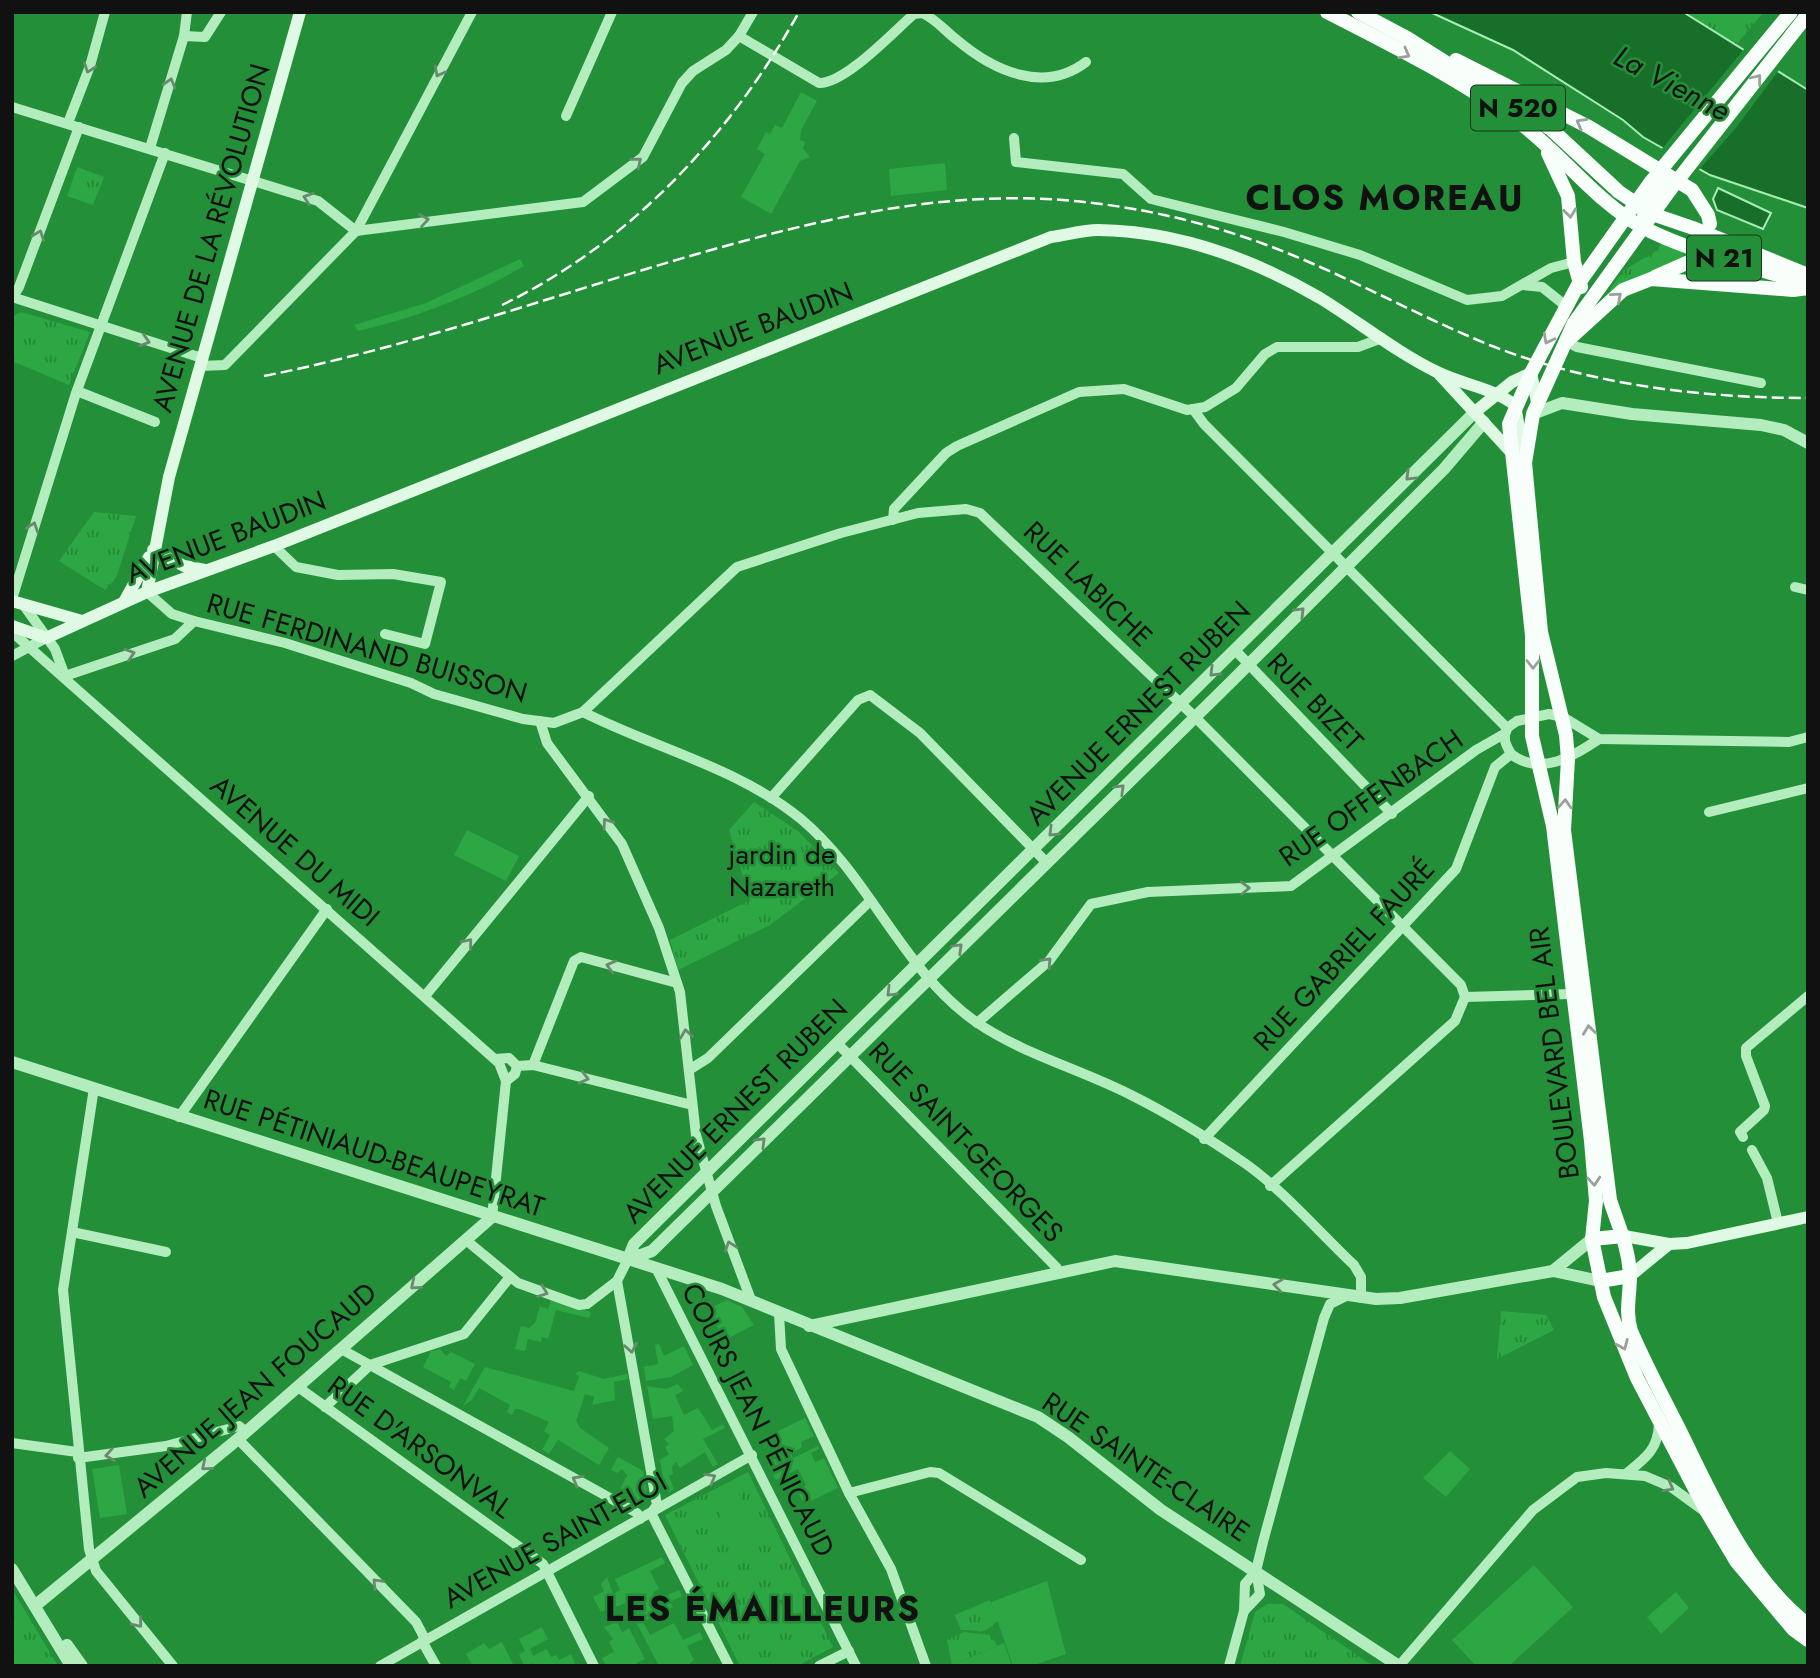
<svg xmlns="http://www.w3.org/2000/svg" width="1820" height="1678" viewBox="0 0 1820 1678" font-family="Jost,sans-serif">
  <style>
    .grass { fill: url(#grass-tufts) }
    .garden { fill: #2da743 }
    .water { fill: #186f2a; stroke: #a7edb3; stroke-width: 2 }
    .pier { fill: #238f38 }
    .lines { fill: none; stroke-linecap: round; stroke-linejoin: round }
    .minor { stroke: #b3ecbd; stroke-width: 10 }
    .tertiary { stroke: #b3ecbd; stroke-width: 12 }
    .secondary { stroke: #dff9e4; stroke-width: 12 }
    .primary { stroke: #f8fffa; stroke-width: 14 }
    .rail { stroke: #fff; stroke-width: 2.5; stroke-dasharray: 12 5; stroke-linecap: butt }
    .primary-bridge { stroke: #f8fffa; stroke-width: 14 }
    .oneway { stroke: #9ca09d }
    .oneway2 { stroke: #6a8970 }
    .labels { text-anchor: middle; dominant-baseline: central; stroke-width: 5; stroke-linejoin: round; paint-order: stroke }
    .shield { fill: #238f38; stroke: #16371d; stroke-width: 2 }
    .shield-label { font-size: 26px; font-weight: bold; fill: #111 }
    .street-label { font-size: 28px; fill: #111; stroke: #238f38 }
    .park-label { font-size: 28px; fill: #111; stroke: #238f38 }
    .water-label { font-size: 30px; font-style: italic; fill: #111; stroke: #238f38 }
    .district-label { font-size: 35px; font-weight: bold; letter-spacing: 2px; fill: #111; stroke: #238f38 }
  </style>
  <defs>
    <pattern id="grass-tufts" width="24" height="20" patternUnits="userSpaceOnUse" patternTransform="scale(1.75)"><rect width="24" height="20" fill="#2da743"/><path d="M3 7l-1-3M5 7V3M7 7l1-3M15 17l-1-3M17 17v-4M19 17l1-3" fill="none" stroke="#258737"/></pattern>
  </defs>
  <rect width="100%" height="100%" fill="#238f38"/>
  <g class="grass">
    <path d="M1683,12h81l-29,34z"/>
    <path d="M77,167l27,10 -11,28 -26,-9z"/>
    <path d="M1661,243l33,12 -100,56 30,-41 34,-20z"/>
    <path d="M21,312l69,20 -21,53 -57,-24v-44z"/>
    <path d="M94,512l42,4 -20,62 -11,12 -46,-29z"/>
    <path d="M754,802l45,30 40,41 -69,52 -92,45 -8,-30 80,-40 -21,-70z"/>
    <path d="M1501,1311l45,4 8,15 -57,29z"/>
    <path d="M748,1472l85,175 -36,19h-57l-75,-151z"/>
    <path d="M12,1589l46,77h-46z"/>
    <path d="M990,1600l8,21c-21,17 -13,8 -37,9l-6,-15z"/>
    <path d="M1267,1604h16l90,62h-133l15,-54z"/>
    <path d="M964,1632l27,3 6,11 -45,19 -5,-25z"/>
  </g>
  <g class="garden">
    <path d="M801,92l16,9 -16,29 -1,10 5,2 -2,6 7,9 -10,4 -29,53 -30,-17 24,-43 -8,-5 9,-17 4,2 5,-9 7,3z"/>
    <path d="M945,163l2,27 -56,6 -2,-27z"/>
    <path d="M520,259l4,7c-51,30 -109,52 -166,65l-4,-6 72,-22z"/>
    <path d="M467,830l52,26 -13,25 -52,-26z"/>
    <path d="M551,1300l40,12 -2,6 -33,-8 -8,29 -6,-2 -1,5 -13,-3 -3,12 -10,-2 6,-23 8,2 6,-5 5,-17 8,3z"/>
    <path d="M727,1300l15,7 12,18 -31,16 -13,-33z"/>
    <path d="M659,1344l5,12 20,-10 9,19 -22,12 -25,4 -2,-14 14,-3 -3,-19z"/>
    <path d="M440,1349l6,7 5,-4 24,12 -9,17 -6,-3 -6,12 -5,-3 2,-5 -28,-15 8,-16z"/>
    <path d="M485,1367l89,24 5,-15 -4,-2 4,-3 25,8 23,-5 1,5 -14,3 1,18 -23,5 2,-8 -9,-3 -9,27 4,7 29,20 -10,17 -41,-25 -9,14 -7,-4 8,-15 -6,-4 5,-9 -30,-13h-4l-3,6 -5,-3 3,-7 -31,-17 -7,12 -9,6z"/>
    <path d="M678,1384l5,7 -8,4 9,20 14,-7 14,22 11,-6 2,4 -22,11 15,25 -5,3 -8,-15 -25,16 -4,-6 -4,4 1,8 -4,2 5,13 -5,3 -4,-2 -5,-30 9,-6 -4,-7 4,-3 -5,-5 10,-8 -2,-15 -19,3 -6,-33 19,3z"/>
    <path d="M805,1418l9,18 -13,6 1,5 -11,7 2,4 25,-12 1,3 -8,4 4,9 9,-4 14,30 -34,16 -7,-14 9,-5 -8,-16 -22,11 -3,-5 16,-9 -3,-5 -16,8 -3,-6 17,-9 -10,-21z"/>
    <path d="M1450,1451l20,18 -24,28 -23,-19z"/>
    <path d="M618,1457l25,14 5,28 -7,5 -22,-12 8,-17 -5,-6 -5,4 -6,-3z"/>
    <path d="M119,1465l8,49 -27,4 -8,-49z"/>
    <path d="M738,1493l23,45 -23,11 -22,-45z"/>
    <path d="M662,1557l3,6 -15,8 9,18 -6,3 3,8 23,-10 3,6 -12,6 3,5 -30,15 7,13 24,-12 9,17 17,-8 3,7 -16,7 7,14 -7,6h-28l-33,-63 -25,9 -8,-15 11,-6 -3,-7 6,-7 6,17 7,-4 -5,-11z"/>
    <path d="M1534,1565l39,42 -64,59h-33l-24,-26z"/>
    <path d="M1047,1581l19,73 -35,12h-18l-22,-64z"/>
    <path d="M1676,1592l13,16 -28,26 -14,-17z"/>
    <path d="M617,1622l5,10 7,-4 16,31 -8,4 1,3h-32l-4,-8 12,-6 -5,-10 4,-3 -9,-12z"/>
    <path d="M542,1627l6,12 -18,10 3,7 14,-7 4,8 5,-2 3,5 12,-6 4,9 -6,3h-35l-1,-3 -9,3 -5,-12 6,-3 -6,-12z"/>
    <path d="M502,1642l12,24h-41l-7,-12 18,-11 5,6z"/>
    <path d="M1004,1643l8,23h-62l2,-1z"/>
  </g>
  <g class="water">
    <path d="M1430,12h253l125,78v118l-98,-33 -67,-38 -20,-17 -110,-70z"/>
    <path d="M1718,188l53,25 -8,16 -46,-19 -4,-11z"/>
  </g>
  <path class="pier" d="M1745,48l34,22 -44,59 -38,43 -37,-21z"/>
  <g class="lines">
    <g class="minor">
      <path d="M184,36l21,1 16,-25"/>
      <path d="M739,36l80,47c26,1 75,-52 95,-69l8,-1c14,6 23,18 35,27 37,31 87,54 129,22"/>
      <path d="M12,107l306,94 38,30"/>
      <path d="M566,116l46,-104"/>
      <path d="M68,123l22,-57 15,-54"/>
      <path d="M1014,138l2,24 107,12 28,25 133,33 76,23 107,45 35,-4 49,-28 23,-6"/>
      <path d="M150,148l34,-112 3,-24"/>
      <path d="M356,231l227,-29 60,-45 39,-74 11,-12 33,-21 13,-14 14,-24"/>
      <path d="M1523,285l19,2 24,19"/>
      <path d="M12,297l190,61"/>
      <path d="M12,298l7,-11 60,-160"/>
      <path d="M1566,341l11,6 184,36"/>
      <path d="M200,366l25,-1 131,-134 116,-219"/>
      <path d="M77,391l78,31"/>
      <path d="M1193,409l11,15 303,304"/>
      <path d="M893,520l1,-11 52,-56 11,-7 122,-54 45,-3 63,21 18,-3 31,-19 29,-34 12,-7h81l24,-9"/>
      <path d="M274,546l22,21 42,8 55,-1 48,8 -16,62 -40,-10"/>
      <path d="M1795,587l13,3"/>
      <path d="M147,592l25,22 22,7 91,22 126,40 23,11 89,25 31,4 29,-11 154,-145 104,-34 77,-20 48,-4 14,4 215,204 266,268 4,12 -10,24 -185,165"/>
      <path d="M12,599l64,-206 89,-240"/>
      <path d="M25,607l30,42 10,27"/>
      <path d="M12,632l487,431 7,18 -14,136"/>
      <path d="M1236,651l156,163"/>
      <path d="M12,656l34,-18"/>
      <path d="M65,676l110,-37 19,-18"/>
      <path d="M583,712c71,36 156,56 218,107 69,58 100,150 175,203 48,33 105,47 157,74 38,19 78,44 113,68 38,27 74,69 108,101l7,12v21"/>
      <path d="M540,721l7,22 75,101 37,84 21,64 16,143 20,71 35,94"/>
      <path d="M1507,728l10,-7 32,-7 14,3 36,22 190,3 19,-5"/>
      <path d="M1507,729c-5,9 -1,16 4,25"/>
      <path d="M1511,754c29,23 63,2 88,-15"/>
      <path d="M771,798l87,-98 12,-5 50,38 126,129"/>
      <path d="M1709,812l99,-24"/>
      <path d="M425,996l164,-200"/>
      <path d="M1465,997l106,-3"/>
      <path d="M977,1023l72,-62 42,-57 57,-12 143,-6 185,-136 28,-16"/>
      <path d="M838,1044l219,224 1,5"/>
      <path d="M495,1059l14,-1 8,8 -2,8 -9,7"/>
      <path d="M533,1065l41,-104 7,-4 96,26"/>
      <path d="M517,1066l16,-1 159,40"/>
      <path d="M689,1070l19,-12 162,-157"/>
      <path d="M94,1088l-31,202 26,259 7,22 77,95"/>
      <path d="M179,1117l148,-208"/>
      <path d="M1743,1137l-3,-5 24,-22 1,-4 -19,-50v-8l62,-52"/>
      <path d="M1204,1139l252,-270 39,-102 16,-13"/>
      <path d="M1752,1150l15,28 11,45"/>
      <path d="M72,1232l94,20"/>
      <path d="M467,1241l51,42 61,22 8,-1 30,-23"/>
      <path d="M627,1261l-10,20 40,224 -5,7"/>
      <path d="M657,1270l199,396"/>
      <path d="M779,1313l2,36 68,144 42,76 35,97"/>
      <path d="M341,1349l296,164 3,6"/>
      <path d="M298,1387l245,177 51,102"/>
      <path d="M325,1407l45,-42 94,-31 46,-57"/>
      <path d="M238,1439l178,183 9,17"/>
      <path d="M12,1443l65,9"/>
      <path d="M78,1458l88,-12 73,-20 7,6"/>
      <path d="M1627,1473c19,-15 31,-24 32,-49"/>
      <path d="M849,1493l81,-21 9,1 142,87"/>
      <path d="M651,1513l78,153"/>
      <path d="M1244,1611l16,-17 -4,-23 7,-29 61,-224 6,-14 16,-8"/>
      <path d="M422,1641l14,25"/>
      <path d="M380,1666l372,-211"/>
      <path d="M819,1666l30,-15"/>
      <path d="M1229,1666l15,-55 1,-27 11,-13"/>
      <path d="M1399,1666l134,-156 44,-33 29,-4 39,3 26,11 33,24"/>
    </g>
    <g class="tertiary">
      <path d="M1533,414l29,-11 70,11 129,11 23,5 24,13"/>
      <path d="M12,1062l710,227 316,128 30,20 93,73 238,156"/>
      <path d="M627,1260l25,-9 582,-572 210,-210 40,-47"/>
      <path d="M627,1261l7,-17 841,-832"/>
      <path d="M1553,1271l39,-32"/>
      <path d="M809,1326l306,-65 261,38 24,-1 153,-27 47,10"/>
      <path d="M12,1569l59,97"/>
      <path d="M36,1605l202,-166 254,-222"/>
      <path d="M67,1645l15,21"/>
    </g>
    <g class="secondary">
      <path d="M1440,375l70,76"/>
      <path d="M1475,412l37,-30 19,-9 6,29"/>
      <path d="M153,550l31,16 21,4"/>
      <path d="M147,592l22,-115 131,-465"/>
      <path d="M12,601l70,20"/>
      <path d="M124,602l25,-45"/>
      <path d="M12,626l34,12 101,-46 127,-46 777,-309c15,-2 32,-7 47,-7 79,1 155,29 222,68 39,24 76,54 117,74 26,13 54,15 78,33l10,58"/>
      <path d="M1624,1236l45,8 18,-1 121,-26"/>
      <path d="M1630,1276l39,-32"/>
    </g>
    <g class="primary">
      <path d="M1327,12c67,34 138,70 198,115 40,31 72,75 117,100 48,25 114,41 166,57"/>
      <path d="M1358,12l49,26 144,91 68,63 33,22 41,14 115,47"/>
      <path d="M1456,60l133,67 103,63 16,25 2,9"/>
      <path d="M1548,153l20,43 6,66 7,25"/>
      <path d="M1650,183l-71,100 -48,90 -22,51 23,211v101l21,90 38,315 5,60 -4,38 12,58 33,81 70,134 29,49 57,68 15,11"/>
      <path d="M1670,190l-96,133 -41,91 -8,49 16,169 25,103 2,24 -4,71 46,370c8,25 19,48 20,75 0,21 -5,36 1,56 15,35 33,68 50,102 33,67 66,144 127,192"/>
      <path d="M1644,215l20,-36"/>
      <path d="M1655,277l45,-20"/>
      <path d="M1567,341l56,-51 28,-11 142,11 15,-2"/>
      <path d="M1592,1239l32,-3"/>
      <path d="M1600,1281l30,-5"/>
    </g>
    <g class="rail">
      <path d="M502,305c128,-62 228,-169 297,-293"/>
      <path d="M264,376c147,-29 290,-81 433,-122 134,-38 264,-69 404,-50 55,7 111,21 163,40 79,29 151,71 228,102 100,39 209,52 316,52"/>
    </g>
    <g class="primary-bridge">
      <path d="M1650,183l141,-171"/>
      <path d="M1670,190l138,-176"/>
    </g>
  </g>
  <defs><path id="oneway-chevron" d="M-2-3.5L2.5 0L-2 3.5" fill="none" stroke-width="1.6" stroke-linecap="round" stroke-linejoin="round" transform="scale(1.75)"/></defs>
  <g class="oneway">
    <use href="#oneway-chevron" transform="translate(1405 54) rotate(29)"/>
    <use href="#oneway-chevron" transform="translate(1757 79) rotate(-52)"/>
    <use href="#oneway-chevron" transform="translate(1581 123) rotate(-151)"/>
    <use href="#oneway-chevron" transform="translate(1570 213) rotate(83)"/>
    <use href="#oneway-chevron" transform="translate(1617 297) rotate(-41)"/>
    <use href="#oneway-chevron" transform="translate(1548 339) rotate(118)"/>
    <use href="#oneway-chevron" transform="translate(1533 664) rotate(90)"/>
    <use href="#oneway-chevron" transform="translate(1565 804) rotate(-87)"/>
    <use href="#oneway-chevron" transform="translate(1589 1030) rotate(-97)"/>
    <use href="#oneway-chevron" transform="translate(1594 1181) rotate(86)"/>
    <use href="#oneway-chevron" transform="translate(1623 1345) rotate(67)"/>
  </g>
  <g class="oneway2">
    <use href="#oneway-chevron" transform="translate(89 68) rotate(110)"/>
    <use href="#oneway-chevron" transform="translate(439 72) rotate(118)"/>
    <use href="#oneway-chevron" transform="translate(170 83) rotate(-74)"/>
    <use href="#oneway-chevron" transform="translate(637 162) rotate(-39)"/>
    <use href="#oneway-chevron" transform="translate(308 198) rotate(-161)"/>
    <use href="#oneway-chevron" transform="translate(424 220) rotate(-9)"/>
    <use href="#oneway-chevron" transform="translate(39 235) rotate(-69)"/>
    <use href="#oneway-chevron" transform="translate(145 341) rotate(17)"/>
    <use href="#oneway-chevron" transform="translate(1410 476) rotate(136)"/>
    <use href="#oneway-chevron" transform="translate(33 527) rotate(-72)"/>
    <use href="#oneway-chevron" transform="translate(1300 612) rotate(-45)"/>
    <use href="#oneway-chevron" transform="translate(130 654) rotate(-18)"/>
    <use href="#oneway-chevron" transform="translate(1214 672) rotate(135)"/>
    <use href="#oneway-chevron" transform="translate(1120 789) rotate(-44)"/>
    <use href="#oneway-chevron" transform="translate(607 823) rotate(-125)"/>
    <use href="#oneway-chevron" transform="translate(1053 832) rotate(135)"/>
    <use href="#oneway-chevron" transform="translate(1245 888) rotate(-2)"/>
    <use href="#oneway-chevron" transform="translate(468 943) rotate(-51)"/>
    <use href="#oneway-chevron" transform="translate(958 948) rotate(-44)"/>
    <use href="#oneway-chevron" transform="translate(1047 962) rotate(-47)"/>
    <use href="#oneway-chevron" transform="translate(611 966) rotate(-165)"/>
    <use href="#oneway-chevron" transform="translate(891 992) rotate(135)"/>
    <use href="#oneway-chevron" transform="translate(686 1034) rotate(-98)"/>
    <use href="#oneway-chevron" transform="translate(584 1078) rotate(14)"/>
    <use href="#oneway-chevron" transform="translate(761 1142) rotate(-45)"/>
    <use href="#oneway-chevron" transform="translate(730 1246) rotate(-109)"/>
    <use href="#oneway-chevron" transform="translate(415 1285) rotate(140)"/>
    <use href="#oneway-chevron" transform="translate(1278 1285) rotate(-172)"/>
    <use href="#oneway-chevron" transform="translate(543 1292) rotate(20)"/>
    <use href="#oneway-chevron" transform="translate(631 1348) rotate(80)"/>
    <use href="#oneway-chevron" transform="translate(110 1455) rotate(171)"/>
    <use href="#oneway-chevron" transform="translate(206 1466) rotate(140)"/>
    <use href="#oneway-chevron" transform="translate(711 1478) rotate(-30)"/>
    <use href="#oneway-chevron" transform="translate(577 1480) rotate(-151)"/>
    <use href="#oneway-chevron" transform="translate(1669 1487) rotate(29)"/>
    <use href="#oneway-chevron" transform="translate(377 1583) rotate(-134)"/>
    <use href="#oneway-chevron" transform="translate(138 1623) rotate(51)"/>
  </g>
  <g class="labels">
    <g class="shield">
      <rect x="1471" y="85.5" width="94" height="45" rx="5"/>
      <rect x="1687" y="235.5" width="74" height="45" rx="5"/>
    </g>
    <g class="shield-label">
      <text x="1518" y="108">N 520</text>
      <text x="1724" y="258">N 21</text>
    </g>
    <g class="street-label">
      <text transform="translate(211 238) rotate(-74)">AVENUE DE LA RÉVOLUTION</text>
      <text transform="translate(753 328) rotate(-21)">AVENUE BAUDIN</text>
      <text transform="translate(226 537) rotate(-21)">AVENUE BAUDIN</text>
      <text transform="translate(1088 584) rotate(44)">RUE LABICHE</text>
      <text transform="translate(367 648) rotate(16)">RUE FERDINAND BUISSON</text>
      <text transform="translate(1315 702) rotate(46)">RUE BIZET</text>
      <text transform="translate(1138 713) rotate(-45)">AVENUE ERNEST RUBEN</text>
      <text transform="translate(1371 798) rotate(-35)">RUE OFFENBACH</text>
      <text transform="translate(295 851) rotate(41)">AVENUE DU MIDI</text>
      <text transform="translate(1344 955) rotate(-47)">RUE GABRIEL FAURÉ</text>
      <text transform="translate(1554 1053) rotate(-97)">BOULEVARD BEL AIR</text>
      <text transform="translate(735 1111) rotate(-45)">AVENUE ERNEST RUBEN</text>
      <text transform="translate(966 1142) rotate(46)">RUE SAINT-GEORGES</text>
      <text transform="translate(374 1153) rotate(18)">RUE PÉTINIAUD-BEAUPEYRAT</text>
      <text transform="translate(255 1390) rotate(-41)">AVENUE JEAN FOUCAUD</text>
      <text transform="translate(758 1420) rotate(63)">COURS JEAN PÉNICAUD</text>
      <text transform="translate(420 1447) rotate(36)">RUE D'ARSONVAL</text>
      <text transform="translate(1146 1467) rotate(34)">RUE SAINTE-CLAIRE</text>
      <text transform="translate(555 1540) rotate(-29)">AVENUE SAINT-ELOI</text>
    </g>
    <g class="park-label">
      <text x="782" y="854">jardin de<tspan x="782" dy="32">Nazareth</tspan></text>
    </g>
    <g class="water-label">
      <text transform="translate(1672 83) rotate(28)">La Vienne</text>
    </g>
    <g class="district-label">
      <text x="1385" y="198">CLOS MOREAU</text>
      <text x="763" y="1609">LES ÉMAILLEURS</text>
    </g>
  </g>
  <rect width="1820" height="1678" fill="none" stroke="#111111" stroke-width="28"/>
</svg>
